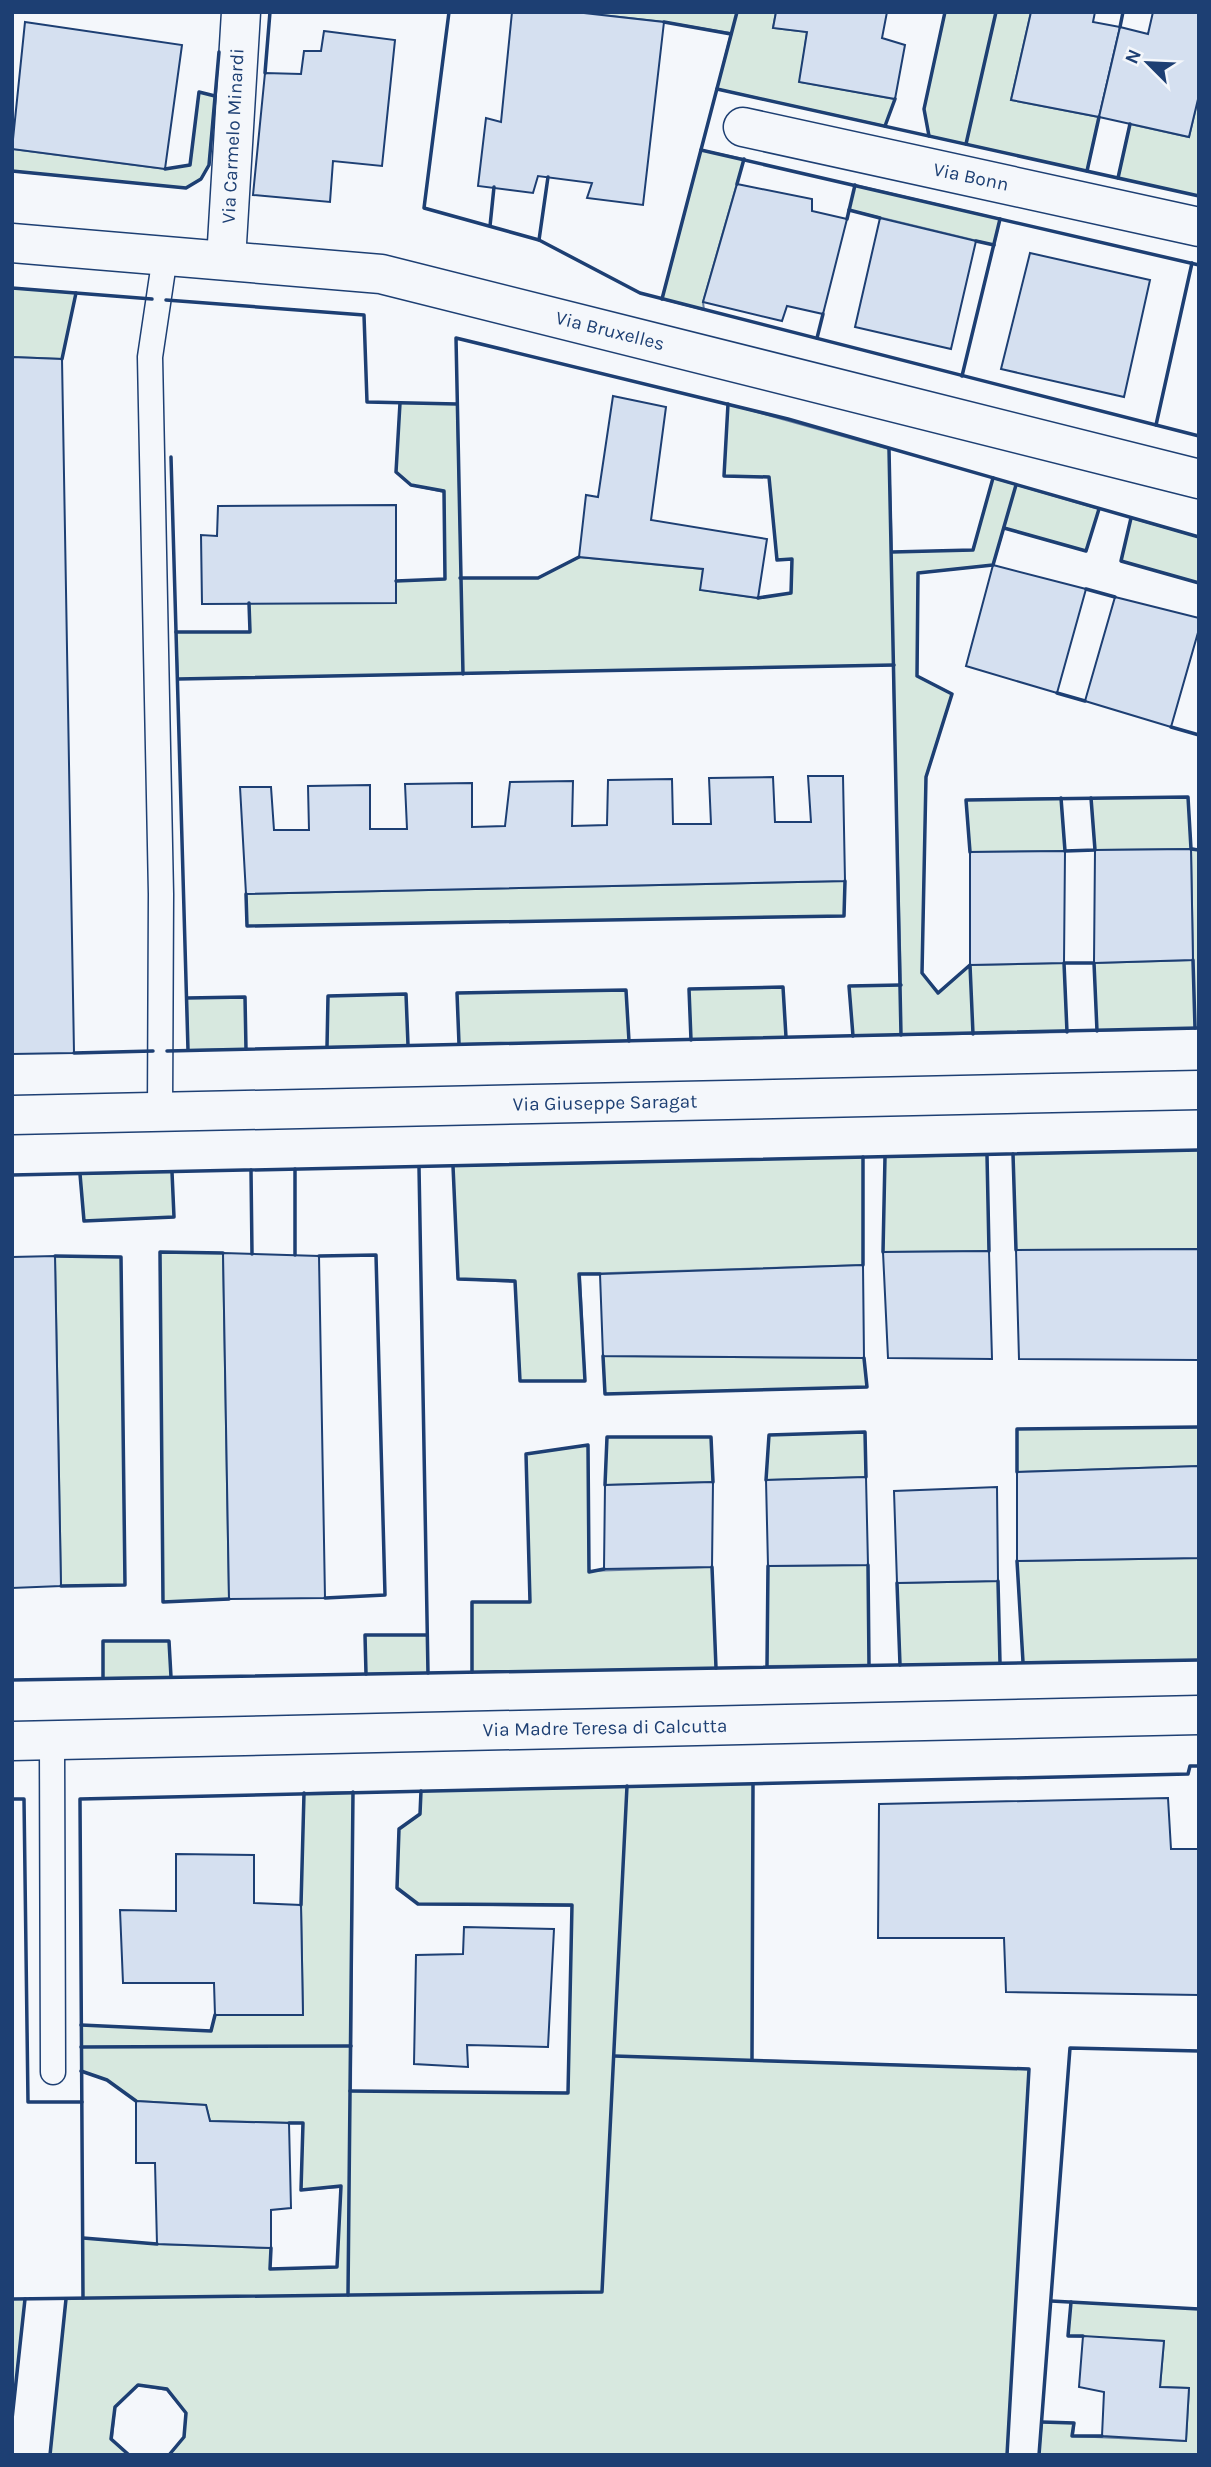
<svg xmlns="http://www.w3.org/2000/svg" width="1211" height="2467" viewBox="0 0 1211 2467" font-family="Karla,sans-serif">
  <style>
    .green { fill: #d7e8df; stroke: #687fa3; stroke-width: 2 }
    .building { fill: #d5e0f0; stroke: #1d3f73; stroke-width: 2 }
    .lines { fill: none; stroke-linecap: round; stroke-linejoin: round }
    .lane-casing { stroke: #1d3f73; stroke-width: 27 }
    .street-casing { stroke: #1d3f73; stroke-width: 41 }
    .lane { stroke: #f4f7fb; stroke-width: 24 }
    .street { stroke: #f4f7fb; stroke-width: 38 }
    .wall { stroke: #1d3f73; stroke-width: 3.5 }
    .labels { text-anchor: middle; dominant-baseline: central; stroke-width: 5; stroke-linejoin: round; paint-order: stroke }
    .street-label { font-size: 19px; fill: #1d3f73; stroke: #f4f7fb }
  </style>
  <rect width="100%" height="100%" fill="#f4f7fb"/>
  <g class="green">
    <path d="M575,12h201l-3,16 34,4 -7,50 95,17 -10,27 -168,-37 14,-56 -67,-11z"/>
    <path d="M945,12h86l-20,88 88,17 -12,54 -158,-35 -5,-27z"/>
    <path d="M199,92l16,4 -6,69 -8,14 -15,9 -174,-17v-22l153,20 25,-4z"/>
    <path d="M1199,95v101l-81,-18 12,-54 59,13z"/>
    <path d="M701,150l43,9 -41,143 1,8 -42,-11z"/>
    <path d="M855,185l145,34 -6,26 -145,-35z"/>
    <path d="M12,288l64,5 -14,66 -50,-2z"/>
    <path d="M400,403l57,1 4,174h77l41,-21 124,12 -2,21 57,8 33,-5 1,-33h-15l-8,-83 -45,-1 4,-72 161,45 3,103 81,-2 20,-72 106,31 -13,42 -82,-23 -11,37 -75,8 -1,103 35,18 -26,83 -4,196 17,20 31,-28 94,-2 3,69 -214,4 -4,-50 52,-1 -8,-320 -715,14 -2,-47h74l-1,-29h147v-22l49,-2 -1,-87 -33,-7 -15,-13z"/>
    <path d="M1131,518l68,19v46l-78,-22z"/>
    <path d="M1188,797l3,51 8,2v178l-102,3 -3,-68 99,-3 -2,-111 -96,1 -4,-52z"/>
    <path d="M1061,798l4,53 -95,1 -4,-52z"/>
    <path d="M845,881l-1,35 -597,10 -1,-32z"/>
    <path d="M783,987l3,50 -95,3 -2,-51z"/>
    <path d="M626,990l3,51 -170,3 -2,-51z"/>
    <path d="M406,994l2,51 -81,2 1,-51z"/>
    <path d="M245,997l1,52 -58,1 -1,-52z"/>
    <path d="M1199,1150v99l-183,1 -3,-96z"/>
    <path d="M987,1155l2,96 -106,1 2,-95z"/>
    <path d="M863,1157v108l-283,9 5,107h-65l-5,-99 -57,-3 -5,-113z"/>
    <path d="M172,1172l2,45 -90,4 -4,-47z"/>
    <path d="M160,1252l63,1 6,346 -66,3z"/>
    <path d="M55,1256l66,1 4,328 -64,1z"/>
    <path d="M603,1356l261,2 3,29 -262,7z"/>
    <path d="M1199,1427v39l-182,6v-43z"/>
    <path d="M865,1432l1,45 -100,3 3,-45z"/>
    <path d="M607,1437h104l2,45 -108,3z"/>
    <path d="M588,1445l1,126 123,-4 4,101 -244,4v-70h58l-4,-148z"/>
    <path d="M1199,1558v102l-176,2 -6,-101z"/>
    <path d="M868,1565l1,100 -102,1 1,-100z"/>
    <path d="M998,1581l2,82 -100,2 -3,-82z"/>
    <path d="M365,1635h62l1,38 -62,1z"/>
    <path d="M103,1641h66l2,36 -68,1z"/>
    <path d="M753,1784l-1,276 277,9 -22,386h-838l15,-18 2,-24 -19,-23 -29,-5 -23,22 -3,32 17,16h-79l16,-156 17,-1v-60l74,6 114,4 -1,21 67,-2 4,-80 -40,3 2,-67 -93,-2 -4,-16 -70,-4 -29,-21 -26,-9v-46l130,6 4,-16 88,-1 -2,-109 3,-112 49,-1 -2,299 217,2 4,-187 -154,-2 -21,-15 2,-60 21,-15 1,-23z"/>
    <path d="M12,2299h13l-13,120z"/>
    <path d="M1071,2302l128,7v146h-160l3,-33 32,1 -1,13 113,5 3,-53 -29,-1 4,-46 -96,-5z"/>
  </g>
  <g class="building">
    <path d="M512,12h63l89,10 -21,183 -56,-7 5,-15 -54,-7 -5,17 -55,-7 8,-68 15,4z"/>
    <path d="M776,12h111l-5,26 23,7 -10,54 -96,-17 8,-50 -34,-4z"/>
    <path d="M1031,12h64l-2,10 27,5 -21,90 -88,-17z"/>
    <path d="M1153,12h46v83l-10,42 -90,-20 21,-90 28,7z"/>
    <path d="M25,22l157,23 -17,124 -153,-20z"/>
    <path d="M324,31l71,9 -13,126 -49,-5 -3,41 -77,-7 12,-122 36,1 3,-23h17z"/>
    <path d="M737,184l75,15v12l35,8 -24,95 -36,-8 -5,15 -79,-19z"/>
    <path d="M880,218l96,23 -25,108 -96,-22z"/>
    <path d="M1030,253l120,27 -26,117 -123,-28z"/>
    <path d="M12,357l50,2 12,694 -62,1z"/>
    <path d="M613,396l53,11 -15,113 116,19 -9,59 -58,-8 3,-21 -124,-12 7,-62 12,2z"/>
    <path d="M396,505v98l-194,1 -1,-69 16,1 1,-30z"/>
    <path d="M993,565l93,24 -29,104 -91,-27z"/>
    <path d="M1115,597l84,21v11l-28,98 -86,-26z"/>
    <path d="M808,776h35l2,105 -599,13 -6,-107h31l3,43h35l-1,-44 62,-1v44h37l-2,-45 67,-1v44l33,-1 5,-44 63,-1 -1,45 35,-1 1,-45 64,-1 1,45h38l-2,-46 64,-1 2,45h36z"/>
    <path d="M1191,849l2,111 -99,3 1,-113z"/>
    <path d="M1065,851l-1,112 -94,2v-113z"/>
    <path d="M1199,1249v111l-180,-1 -3,-109z"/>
    <path d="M989,1251l3,108 -104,-1 -5,-106z"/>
    <path d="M223,1253l96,3 6,342 -96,1z"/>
    <path d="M55,1256l6,330 -49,2v-331z"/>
    <path d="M863,1265l1,93 -261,-2 -3,-82z"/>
    <path d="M1199,1466v92l-182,3v-89z"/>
    <path d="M866,1477l2,88 -100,1 -2,-86z"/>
    <path d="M713,1482l-1,85 -108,2 1,-84z"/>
    <path d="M997,1487l1,94 -101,2 -3,-92z"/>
    <path d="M1168,1798l3,51h28v146l-193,-3 -2,-54h-126l1,-134z"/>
    <path d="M176,1854l78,1v48l47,2 2,110h-88l-1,-32h-91l-3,-73 56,1z"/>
    <path d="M464,1927l90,2 -6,118 -81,-2 1,22 -54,-3 2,-109 47,-1z"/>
    <path d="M136,2101l70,4 4,16 79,2 2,85 -20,2v38l-114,-4 -2,-81h-19z"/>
    <path d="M1083,2336l81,5 -4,46 29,1 -3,53 -84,-5 2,-44 -25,-5z"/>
  </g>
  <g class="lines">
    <defs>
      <g id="lane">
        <path d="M160,1112l1,-218 -11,-537 15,-101"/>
        <path d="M52,1740l1,332"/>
      </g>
      <g id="street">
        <path d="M743,127l456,100"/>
        <path d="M12,243l369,31 818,205"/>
        <path d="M226,260l15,-248"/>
        <path d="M12,1115l1187,-25"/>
        <path d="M12,1741l1187,-26"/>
      </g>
    </defs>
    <use href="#lane" class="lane-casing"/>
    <use href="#street" class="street-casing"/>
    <use href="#lane" class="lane"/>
    <use href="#street" class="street"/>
    <g class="wall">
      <path d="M449,12l-25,196 115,32 101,53 559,143"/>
      <path d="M664,22l67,12"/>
      <path d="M1120,27l3,-15"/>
      <path d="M265,73l5,-61"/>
      <path d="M717,89l482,107"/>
      <path d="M885,126l10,-27"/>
      <path d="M929,136l-5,-27 21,-97"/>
      <path d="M966,144l30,-132"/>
      <path d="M701,150l498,115"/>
      <path d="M165,169l25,-4 9,-73 16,4"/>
      <path d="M12,171l174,17 15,-9 8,-14 10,-113"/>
      <path d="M1087,171l12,-54"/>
      <path d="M1118,178l12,-54"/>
      <path d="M737,184l7,-25"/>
      <path d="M849,210l31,8"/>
      <path d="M847,219l8,-34"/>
      <path d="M490,226l4,-39"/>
      <path d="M539,240l9,-63"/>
      <path d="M976,241l18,4"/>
      <path d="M12,288l140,11"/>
      <path d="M662,299l75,-287"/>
      <path d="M166,300l198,15 3,87 90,2"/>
      <path d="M817,338l6,-24"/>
      <path d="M62,359l14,-66"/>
      <path d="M962,376l38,-157"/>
      <path d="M728,404l-4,72 45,1 8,83 15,-1 -1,34 -33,5"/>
      <path d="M1156,425l36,-162"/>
      <path d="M889,449l12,586"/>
      <path d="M171,457l17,593"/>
      <path d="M1131,518l-10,43 78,22"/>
      <path d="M1004,528l82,23 13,-42"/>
      <path d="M892,552l81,-2 20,-72"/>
      <path d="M460,578h78l41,-21"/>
      <path d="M396,581l49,-2 -1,-88 -33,-6 -15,-13 4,-69"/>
      <path d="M1086,589l29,8"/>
      <path d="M176,632h74l-1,-29"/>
      <path d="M463,674l-7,-336 332,81 411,118"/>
      <path d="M178,679l716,-14"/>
      <path d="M1057,693l28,8"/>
      <path d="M1171,727l28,8"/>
      <path d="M1061,798l4,53 30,-1 -4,-52"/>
      <path d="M970,852l-4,-52 222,-3 3,52 8,1"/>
      <path d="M246,894l1,32 597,-10 1,-35"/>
      <path d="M1193,960l2,68"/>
      <path d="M187,998l58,-1 1,52"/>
      <path d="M1067,1032l-3,-69h30l3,68"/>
      <path d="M973,1034l-3,-69 -32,28 -16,-20 4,-196 26,-83 -35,-18 1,-103 75,-8 23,-80"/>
      <path d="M853,1036l-4,-50 52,-1"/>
      <path d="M691,1040l-2,-51 94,-2 3,50"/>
      <path d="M459,1044l-2,-51 169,-3 3,51"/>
      <path d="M327,1047l1,-51 78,-2 2,51"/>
      <path d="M167,1051l1032,-23"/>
      <path d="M74,1053l79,-2"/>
      <path d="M1013,1154l3,96"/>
      <path d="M987,1155l2,96"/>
      <path d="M453,1166l5,113 57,2 5,100h65l-6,-107h21"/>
      <path d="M419,1167l9,506"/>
      <path d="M295,1169v86"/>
      <path d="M251,1170l1,84"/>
      <path d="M80,1174l4,47 90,-4 -2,-45"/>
      <path d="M12,1175l1187,-25"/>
      <path d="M883,1252l2,-95"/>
      <path d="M223,1253l-63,-1 3,350 66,-3"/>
      <path d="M55,1256l66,1 4,328 -64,1"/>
      <path d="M319,1256l57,-1 9,340 -60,3"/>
      <path d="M863,1265v-108"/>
      <path d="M603,1356l2,38 262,-7 -3,-29"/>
      <path d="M1017,1472v-43l182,-2"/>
      <path d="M766,1480l3,-45 96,-3 1,45"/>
      <path d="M605,1485l2,-48h104l2,45"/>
      <path d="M1017,1561l6,101"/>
      <path d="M868,1565l1,100"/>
      <path d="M712,1567l4,101"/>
      <path d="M998,1581l2,82"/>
      <path d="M897,1583l3,82"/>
      <path d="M767,1666l1,-100"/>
      <path d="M472,1672v-70h58l-4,-148 62,-9 1,127 15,-3"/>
      <path d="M366,1674l-1,-39h62"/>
      <path d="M103,1678v-37h66l2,36"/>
      <path d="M12,1680l1187,-20"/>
      <path d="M12,1799h12l4,303h54"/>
      <path d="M301,1905l3,-112"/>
      <path d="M81,2025l130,6 4,-16"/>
      <path d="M81,2047l270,-1"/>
      <path d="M614,2056l415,13 -22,386"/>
      <path d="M752,2060l1,-276"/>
      <path d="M81,2071l26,9 29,21"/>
      <path d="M350,2091l218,2 4,-188 -154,-1 -21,-16 2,-59 21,-15 1,-23"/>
      <path d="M83,2238l74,6"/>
      <path d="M271,2248l-1,21 67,-2 4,-81 -40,4 2,-67h-14"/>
      <path d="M348,2295l5,-503"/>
      <path d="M83,2298l-3,-499 1108,-25 2,-8h9"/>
      <path d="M12,2299l590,-7 25,-506"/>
      <path d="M1051,2301l148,8"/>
      <path d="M1071,2302l-3,34h15"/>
      <path d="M12,2419l13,-120"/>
      <path d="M1042,2422l32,1 -2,13h30"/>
      <path d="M50,2455l16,-156"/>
      <path d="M129,2455l-18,-16 4,-32 23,-22 29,4 19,24 -2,24 -15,18"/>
      <path d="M1039,2455l31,-407 129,3"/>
    </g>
  </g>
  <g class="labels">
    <g class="street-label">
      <text transform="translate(233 136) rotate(-87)">Via Carmelo Minardi</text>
      <text transform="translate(971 177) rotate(12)">Via Bonn</text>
      <text transform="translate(610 331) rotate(14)">Via Bruxelles</text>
      <text transform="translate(605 1103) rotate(-1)">Via Giuseppe Saragat</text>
      <text transform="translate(605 1728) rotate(-1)">Via Madre Teresa di Calcutta</text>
    </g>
  </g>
  <rect width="1211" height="2467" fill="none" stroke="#1d3f73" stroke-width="28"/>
  <g transform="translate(1148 63) rotate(294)" stroke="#f4f7fb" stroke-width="5" paint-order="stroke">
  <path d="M0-5L12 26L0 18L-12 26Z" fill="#1d3f73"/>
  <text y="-10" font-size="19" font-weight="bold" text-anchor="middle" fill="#1d3f73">N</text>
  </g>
</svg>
